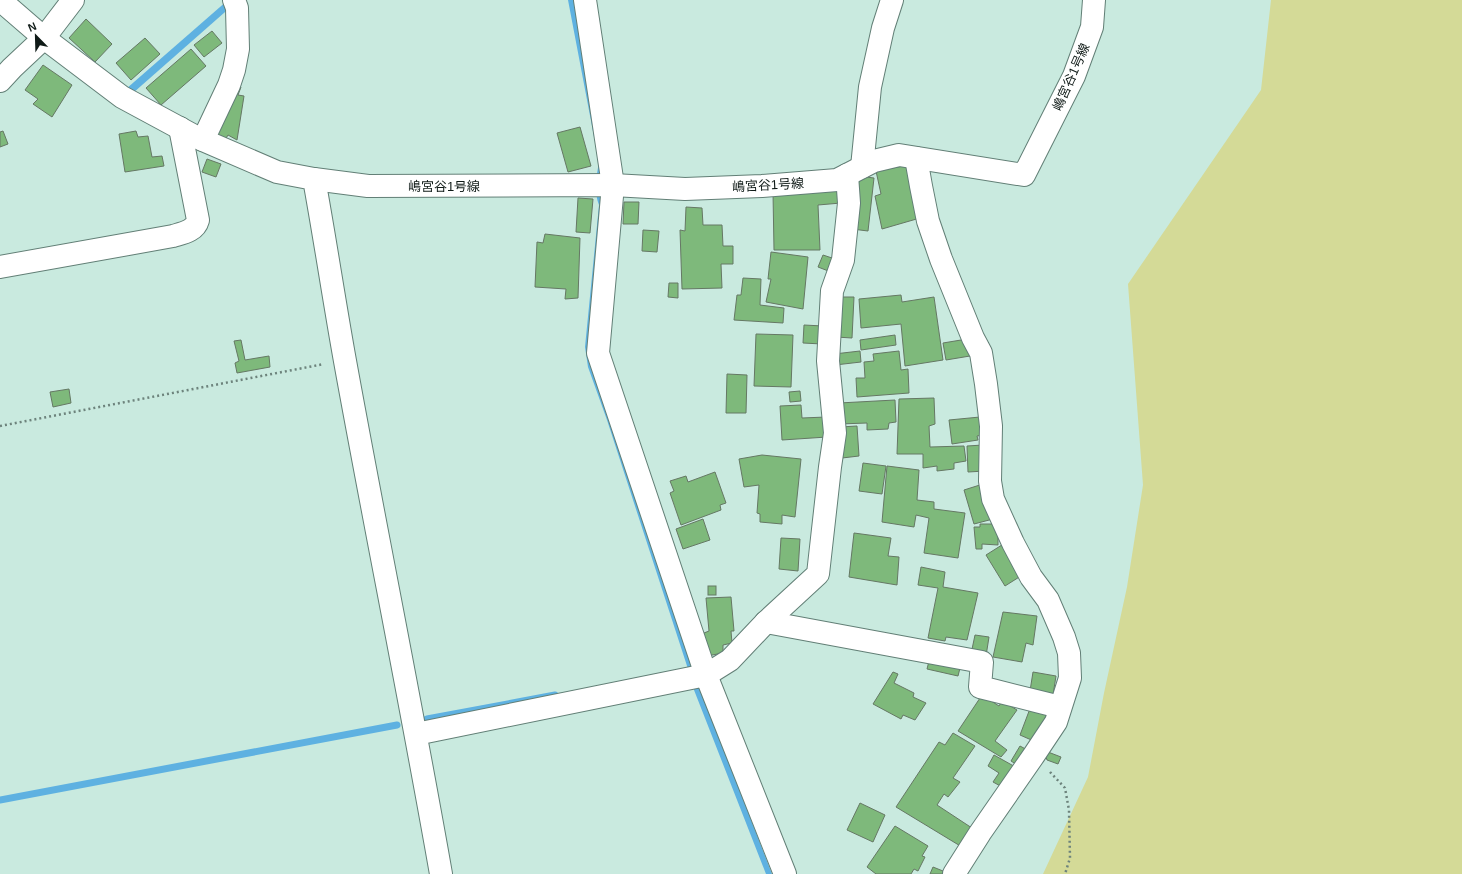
<svg xmlns="http://www.w3.org/2000/svg" width="1462" height="874" viewBox="0 0 1462 874" font-family="Helvetica,'Noto Sans JP',sans-serif">
  <style>
    .green { fill: #d4da97 }
    .water { fill: #5eb1e1 }
    .lines { fill: none; stroke-linecap: round; stroke-linejoin: round }
    .stream { stroke: #5eb1e1; stroke-width: 7 }
    .building { fill: #7eb97b; stroke: #657864 }
    .minor-casing { stroke: #627f76; stroke-width: 24 }
    .path { stroke: #6d837c; stroke-width: 2.5; stroke-dasharray: 2 3; stroke-linecap: butt }
    .minor { stroke: #fff; stroke-width: 22 }
    .labels { text-anchor: middle; dominant-baseline: central; stroke-width: 3; stroke-linejoin: round; paint-order: stroke }
    .street-label { font-size: 13px; fill: #0f1a17; stroke: #fff }
  </style>
  <rect width="100%" height="100%" fill="#c9eadf"/>
  <path class="green" d="M1271,0h191v874h-419l45,-97 16,-84 23,-106 16,-102 -15,-201 133,-194z"/>
  <g class="water">
    <path d="M228,0l5,5 -100,88 -7,-4z"/>
    <path d="M568,0h7l30,164 -14,182 137,414 44,114h-6l-72,-184 -5,-18 -82,-252 -19,-53 -3,-20 14,-142c-5,-12 -3,-29 0,-42z"/>
  </g>
  <g class="lines">
    <g class="stream">
      <path d="M427,719l128,-24"/>
      <path d="M0,800l397,-75"/>
    </g>
  </g>
  <g class="building">
    <path d="M86,19l26,25 -17,18 -26,-24z"/>
    <path d="M212,31l10,12 -18,14 -10,-12z"/>
    <path d="M145,38l15,16 -29,26 -15,-17z"/>
    <path d="M191,49l15,17 -45,39 -15,-17z"/>
    <path d="M43,65l29,20 -20,32 -19,-13 5,-5 -13,-9z"/>
    <path d="M234,85l7,2 -3,8 6,1 -7,44 -9,-5 -3,5 -12,-7z"/>
    <path d="M580,127l11,39 -23,6 -11,-39z"/>
    <path d="M3,131l5,13 -8,3v-15z"/>
    <path d="M136,131l2,6 10,-1 4,21 10,-1 2,10 -39,6 -6,-38z"/>
    <path d="M207,159l14,5 -5,13 -14,-5z"/>
    <path d="M909,165l11,53 -38,11 -7,-33 6,-2 -5,-23z"/>
    <path d="M858,176l16,2 -6,53 -16,-2z"/>
    <path d="M841,189v14l-23,2 2,45h-46l-1,-57z"/>
    <path d="M578,198l15,1 -3,34 -14,-1z"/>
    <path d="M624,202h15l-1,22h-15z"/>
    <path d="M686,207l16,1 1,17h19l1,21h10v18h-12l1,24 -40,1 -2,-59 5,1z"/>
    <path d="M643,230l16,1 -2,21 -15,-1z"/>
    <path d="M545,234l35,4 -2,60 -13,1 1,-10 -31,-2 2,-45 6,1z"/>
    <path d="M771,252l37,5 -5,52 -37,-7 5,-23h-3z"/>
    <path d="M823,255l12,4 -4,13 -13,-5z"/>
    <path d="M743,278l18,1 -1,26 24,3 -1,15 -49,-3 3,-25h4z"/>
    <path d="M669,283h9v15l-10,-1z"/>
    <path d="M901,295l1,7 32,-5 9,63 -38,6 -4,-42 -40,4 -2,-29z"/>
    <path d="M838,297h16l-2,41 -16,-1z"/>
    <path d="M804,325l19,1 -1,18 -19,-1z"/>
    <path d="M756,334l37,1 -2,52 -37,-1z"/>
    <path d="M895,335l1,10 -35,5 -1,-10z"/>
    <path d="M967,339l3,17 -24,4 -3,-17z"/>
    <path d="M241,340l4,20 24,-4 1,11 -33,6 -2,-10 4,-2 -5,-20z"/>
    <path d="M860,351l1,11 -26,3 -1,-11z"/>
    <path d="M899,351l2,19 7,-1 1,24 -52,4 -1,-19h9l-1,-16 10,-1 -1,-7z"/>
    <path d="M727,374l20,1 -1,38h-20z"/>
    <path d="M69,389l2,14 -18,4 -3,-15z"/>
    <path d="M800,391l1,10 -11,1 -1,-10z"/>
    <path d="M934,398l1,26 -6,2 1,21 34,-1 2,15 -12,2v6l-17,2v-5l-14,2v-14h-26l2,-55z"/>
    <path d="M895,400l1,22 -7,1 -1,6 -21,1v-7l-28,1v-21z"/>
    <path d="M801,405l1,13 24,-1 1,20 -45,3 -2,-34z"/>
    <path d="M980,417l3,18 -6,1 1,4 -26,4 -3,-24z"/>
    <path d="M857,426l2,30 -17,2 -2,-31z"/>
    <path d="M983,445l2,26 -17,1 -1,-26z"/>
    <path d="M762,455l39,4 -6,58 -13,-2v9l-22,-2v-8l-3,-1 2,-28 -15,2 -5,-28z"/>
    <path d="M863,463l23,3 -4,28 -23,-3z"/>
    <path d="M887,466l32,4 -2,30 17,2v7l31,4 -7,45 -34,-5 5,-35 -13,-3 -2,12 -32,-5z"/>
    <path d="M715,472l11,31 -6,2 1,5 -40,15 -11,-32 4,-2 -4,-10 16,-5 2,6z"/>
    <path d="M983,484l10,35 -19,5 -10,-34z"/>
    <path d="M703,519l7,21 -27,9 -7,-20z"/>
    <path d="M980,524h18v21l-16,-1v5h-6l-2,-22h6z"/>
    <path d="M854,533l37,5 -3,18 11,1 -2,28 -48,-8z"/>
    <path d="M781,538l19,1 -2,32 -19,-2z"/>
    <path d="M1005,543l19,31 -19,12 -19,-31z"/>
    <path d="M921,567l24,5 -2,15 35,6 -11,47 -21,-3 -1,4 -17,-3 10,-50 -20,-3z"/>
    <rect x="708" y="586" width="8" height="9"/>
    <path d="M731,597l3,34h-3l1,12 -9,2v8l-16,3 -3,-23 5,-2 -3,-33z"/>
    <path d="M1003,612l34,4 -4,29 -7,-2 -4,19 -29,-5z"/>
    <path d="M975,635l14,2 -3,19 -15,-2z"/>
    <path d="M930,657l31,7 -3,12 -31,-7z"/>
    <path d="M893,672l5,2 -4,9 20,10 -1,4 13,6 -11,17 -12,-5 -2,4 -28,-15z"/>
    <path d="M1033,672l23,4 -3,19 -23,-4z"/>
    <path d="M982,695l17,11 3,-5 15,9 -22,31 12,9 -6,7 -43,-26z"/>
    <path d="M1031,706l16,7 -11,29 -16,-7z"/>
    <path d="M953,733l22,13 -22,32 7,4 -12,15 -4,-3 -7,11 38,25 -13,17 -66,-40 43,-65 6,3z"/>
    <path d="M1020,746l11,6 -9,16 -11,-7z"/>
    <path d="M1048,752l13,5 -3,7 -11,-4 -1,-3z"/>
    <path d="M994,755l25,14 -13,20 -13,-7 6,-9 -11,-7z"/>
    <path d="M860,803l25,12 -12,27 -26,-12z"/>
    <path d="M895,826l33,20 -6,10 3,1 -7,14 -4,-2 -3,5h-35l-9,-7z"/>
    <path d="M933,867l15,6v1h-18z"/>
  </g>
  <g class="lines">
    <defs>
      <g id="minor">
        <path d="M0,0l44,38 78,59 76,41 79,34 37,7c11,60 20,121 31,182 31,171 66,342 96,513"/>
        <path d="M585,0l28,185 -15,168 108,322 79,199"/>
        <path d="M0,81l12,-13 32,-30 29,-38"/>
        <path d="M203,140l26,-55 5,-15 4,-21 -1,-41 -3,-8"/>
        <path d="M916,158l5,28 7,35 13,38 32,79 8,15 5,31 5,42 -1,55 3,18 20,44 18,34 17,23 16,37 5,16 1,25 -14,44 -22,33 -54,78 -26,41"/>
        <path d="M862,167l8,-80 13,-59 9,-28"/>
        <path d="M314,179l54,7 245,-1 72,4 77,-3 75,-6 37,-19 25,-6 125,20 50,-99 18,-49 2,-27"/>
        <path d="M0,267l173,-31c10,-3 22,-5 25,-16l-18,-92"/>
        <path d="M766,622l216,40 -2,25 80,20"/>
        <path d="M416,734l290,-59 24,-15 36,-38 52,-48 12,-107 5,-34 -7,-72 4,-70 11,-31 6,-57 -2,-28"/>
      </g>
    </defs>
    <use href="#minor" class="minor-casing"/>
    <g class="path">
      <path d="M0,426l324,-62"/>
      <path d="M1050,772l15,16 4,22 1,48 -5,16"/>
    </g>
    <use href="#minor" class="minor"/>
  </g>
  <g class="labels">
    <g class="street-label">
      <text transform="translate(1071 77) rotate(-66)">嶋宮谷1号線</text>
      <text transform="translate(768 185) rotate(-3)">嶋宮谷1号線</text>
      <text x="444" y="186">嶋宮谷1号線</text>
    </g>
  </g>
  <g transform="translate(36 36) rotate(337)" stroke="#ffffff" stroke-width="3" paint-order="stroke">
  <path d="M0-3L7 15L0 10L-7 15Z" fill="#0f1a17"/>
  <text y="-6" font-size="11" font-weight="bold" text-anchor="middle" fill="#0f1a17">N</text>
  </g>
</svg>
